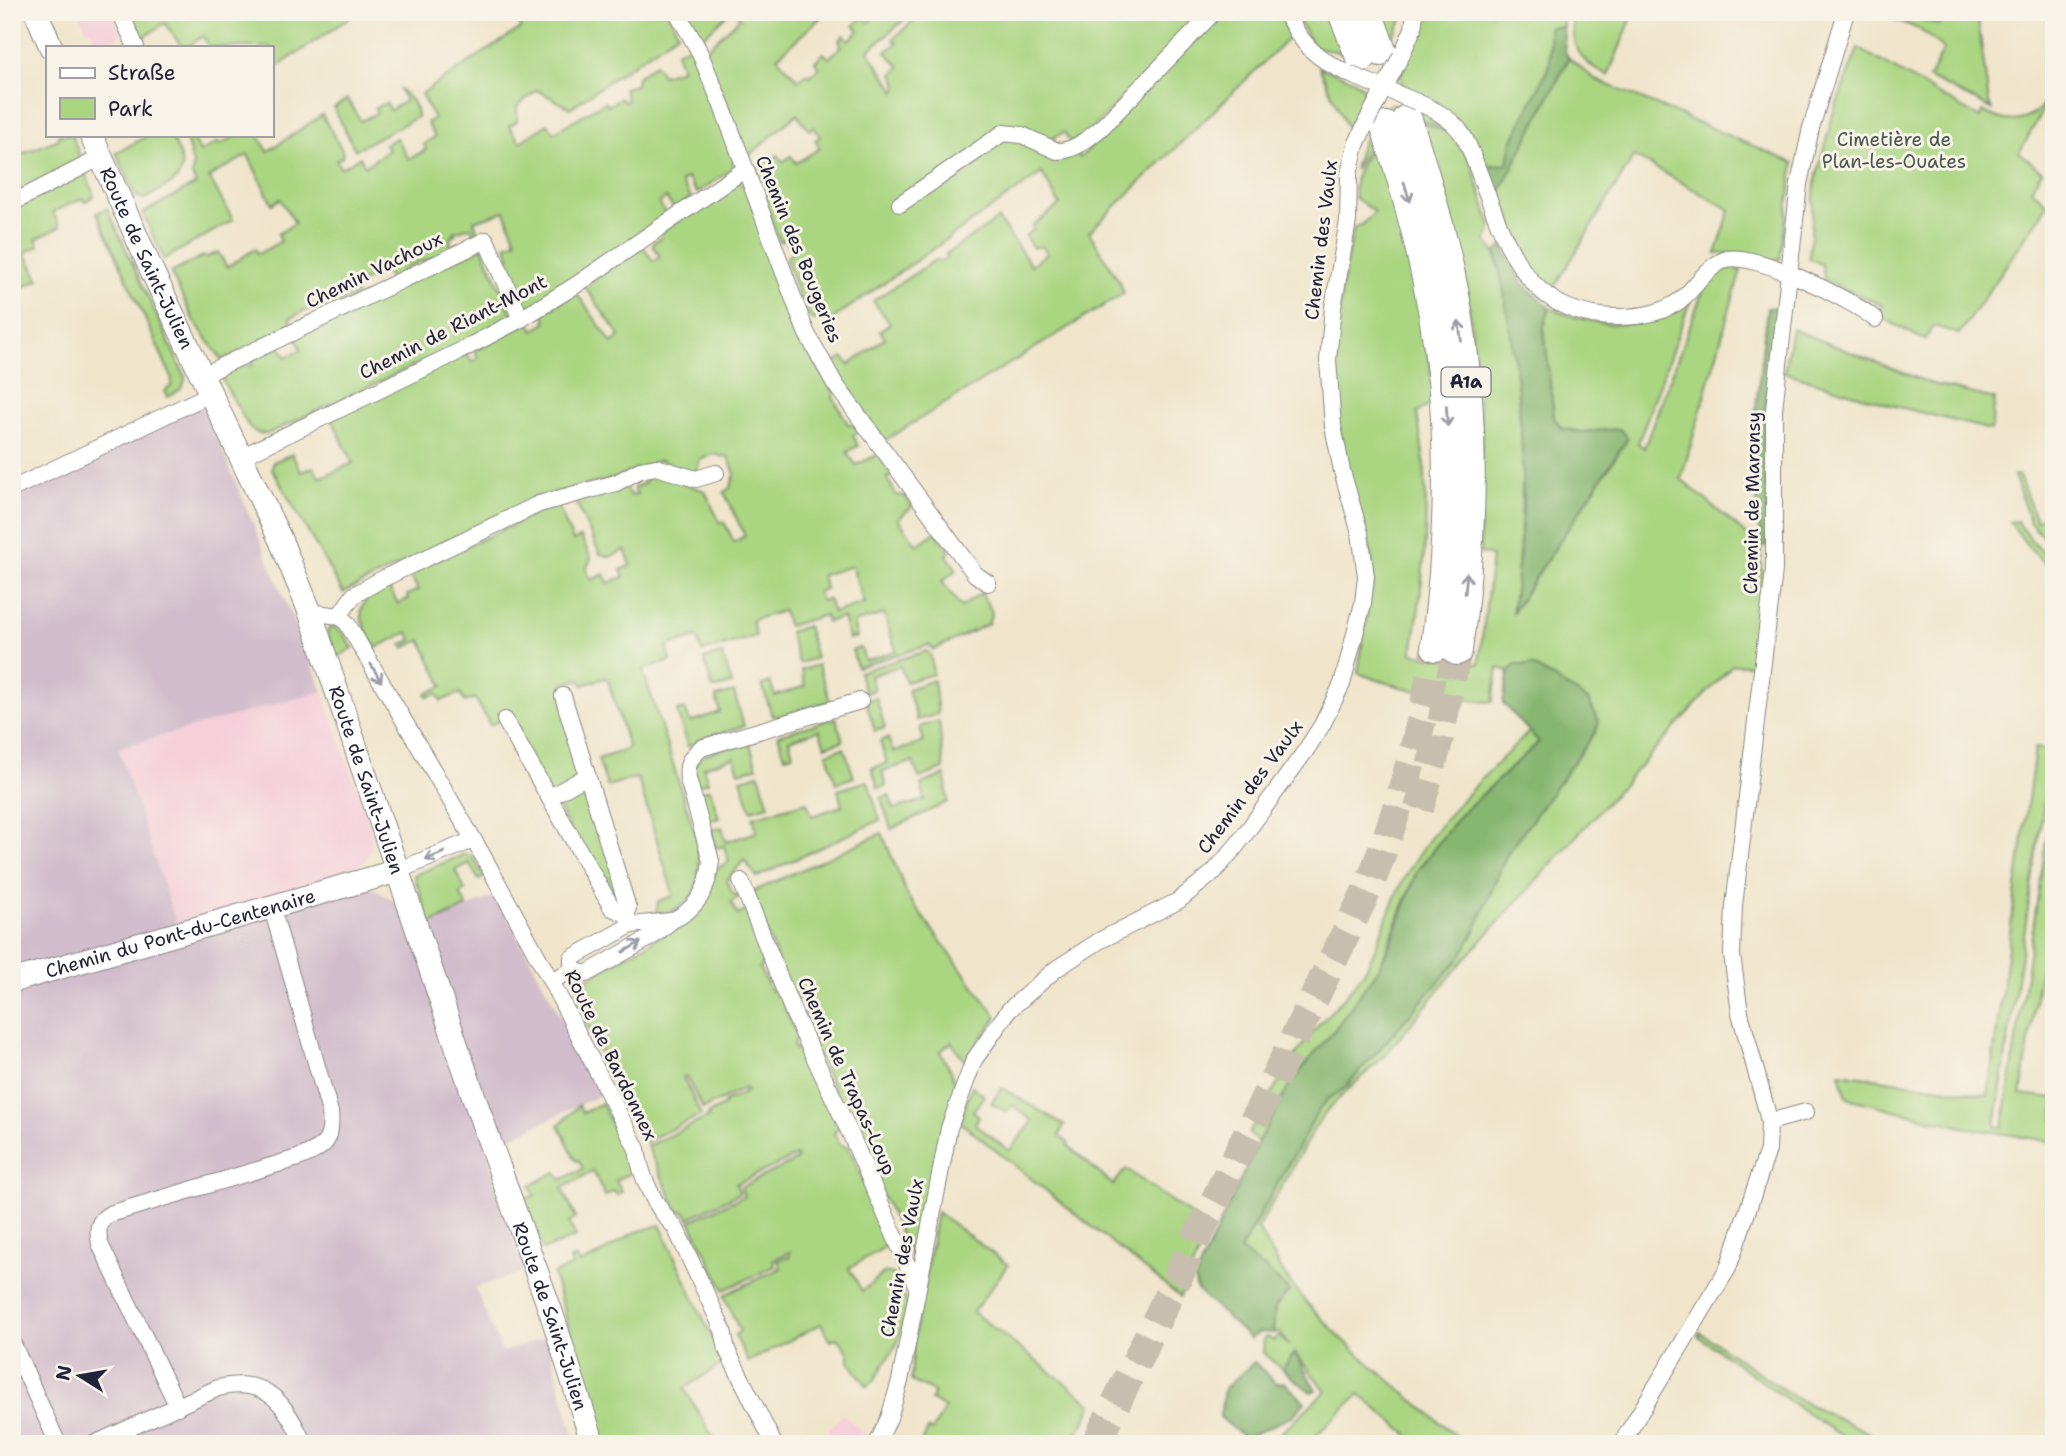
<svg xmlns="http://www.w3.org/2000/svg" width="2066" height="1456" viewBox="0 0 2066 1456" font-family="'Shantell Sans',sans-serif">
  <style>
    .built { fill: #f5cfda }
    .industrial { fill: #d1bdcb }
    .green { fill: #aad581; stroke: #667c5e; stroke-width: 2; fill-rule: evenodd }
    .forest { fill: #87b66f; stroke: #546c55; stroke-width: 2 }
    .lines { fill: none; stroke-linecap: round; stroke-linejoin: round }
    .highway-tunnel { stroke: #c7beae; stroke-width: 30; stroke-dasharray: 30 15; stroke-linecap: butt }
    .street-casing { stroke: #898483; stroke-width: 18 }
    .secondary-casing { stroke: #898483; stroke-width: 25 }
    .highway-casing { stroke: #898483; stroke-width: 32 }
    .street { stroke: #fff; stroke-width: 16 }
    .secondary { stroke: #fff; stroke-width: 23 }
    .highway { stroke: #fff; stroke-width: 30 }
    .street-bridge-casing { stroke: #898483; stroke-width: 18; stroke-linecap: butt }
    .street-bridge { stroke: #fff; stroke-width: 16 }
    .oneway { stroke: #9c9ca7 }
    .labels { text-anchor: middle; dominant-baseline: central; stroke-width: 6; stroke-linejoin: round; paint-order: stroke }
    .shield { fill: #f7f3e8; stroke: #62616f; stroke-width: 2 }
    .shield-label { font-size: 18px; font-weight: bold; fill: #22223b }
    .park-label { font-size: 19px; fill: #4b5850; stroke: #f7f3e8 }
    .street-label { font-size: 19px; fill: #22223b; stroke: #f7f3e8 }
  </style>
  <rect width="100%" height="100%" fill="#f7f3e8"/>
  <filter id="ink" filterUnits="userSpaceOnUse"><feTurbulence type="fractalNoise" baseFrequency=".0143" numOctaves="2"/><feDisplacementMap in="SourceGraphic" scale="14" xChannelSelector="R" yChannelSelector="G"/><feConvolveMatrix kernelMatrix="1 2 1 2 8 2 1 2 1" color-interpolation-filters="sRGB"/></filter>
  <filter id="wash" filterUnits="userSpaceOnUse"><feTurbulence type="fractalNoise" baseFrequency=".00686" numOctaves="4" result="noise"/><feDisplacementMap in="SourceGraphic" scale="28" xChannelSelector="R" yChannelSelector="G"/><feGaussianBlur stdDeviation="1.57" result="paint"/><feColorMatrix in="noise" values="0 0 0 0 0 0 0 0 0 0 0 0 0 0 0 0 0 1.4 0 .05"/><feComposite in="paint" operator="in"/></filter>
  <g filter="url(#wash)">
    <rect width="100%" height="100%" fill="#f0e5cb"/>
    <g class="built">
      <path d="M91,12h21l10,23 -28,12 -2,-3 4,-2 -5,-12 -4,1 -7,-14z"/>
      <path d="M323,691l50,144 -2,14 -7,13 -17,10 -171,51 -58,-175z"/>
      <path d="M843,1414l26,23 -4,7h-21l-16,-14z"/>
    </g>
    <path class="industrial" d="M203,404l120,287 -205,57 58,175 171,-51 83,52 66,-29 106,199 -113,54 10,54 27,69 -51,17 27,64 45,-15 29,107h-564v-944z"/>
    <g class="green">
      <path d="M125,12h220l4,6 -78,53v-24h-62l-6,-11 -16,11h-5l-17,-24 -27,18z"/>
      <path d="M500,12h53l7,10 14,-10h94l10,21 -108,75 -33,-18 -20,17v14l-8,5 11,16 28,-18 6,8 51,-30 3,4 12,-8 4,4 3,-1 -3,-13 12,-3 1,-8 18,-13 7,11 20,-6 -6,-17 14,-7 45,112 -3,12 -35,24 -10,-15 -6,4 10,16 -17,11 -8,-11 -7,5 7,11 -74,53 -69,44 -21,-48 9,-6 -5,-12 10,-4 -11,-30 -31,10 5,14 -4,2 -4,-10 -17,5 1,3 -5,3 2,13 -40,14 -22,15 -5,-9 -32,15 4,9 -26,13 -4,-7 -37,17 3,9 -71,33 -29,-41 -22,-46 32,-17 2,2 13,-6 9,15 28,-18 3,5 23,-13 -3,-7 17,-11 -15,-24 -8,5 -24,-49 -39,22 24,43 -69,39 -21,-46 53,-29 -4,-8 1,-12 -8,-29h5l10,17 18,-10 2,3 17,-10h21l10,16 54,-36 21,37 -1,5 -6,3 5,8 19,-11 5,9 24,-16 -4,-6 11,-6 13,21 17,-9 -2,-6 11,-7 -8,-14 7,-5 -13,-24 100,-66 -8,-15 -8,5z"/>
      <path d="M682,12h48l-32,29z"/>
      <path d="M735,12h92l-50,45 21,23 9,-7 3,3 9,-9 -4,-6 9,-8 5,5 13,-12 -3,-5 5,-6 5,5 10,-9 -5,-6 9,-8 6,5 10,-10h34l-45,39 28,41 2,-7 -5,-11 7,-7 -14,-15 11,-9 -4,-4 30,-27 3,3 3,-3h279l-123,124 -15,6 -6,-10 -17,9 29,11 4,6 142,-146h56l13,24 -202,196 30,49 5,12 -240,148 -54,-79 2,-1 2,2 9,-6 6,8 36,-27 -5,-7 10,-8 -17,-22 62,-41 6,2 6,-5 -1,-3 52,-35 33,46 17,-12 -6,-7 -9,2 -8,-12 9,-7 -2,-3 28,-21 -18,-32 -211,147c-6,1 -11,2 -17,0 -13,-7 -22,-47 -28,-61l7,-9 -9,-11 -4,3 -29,-70 27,-17 5,7 8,-6 5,7 24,-15 -5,-8 5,-3 -6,-10 -5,3 -12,-16 -51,44 -42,-107 36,-33z"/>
      <path d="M1293,12h36l17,42 -33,-8z"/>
      <path d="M1378,12h29l-18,30z"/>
      <path d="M1422,12h141v15l-14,1 1,36 -38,78 -4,22 -27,2c-11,-22 -19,-47 -40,-61 -13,-9 -30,-9 -40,-22v-9z"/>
      <path d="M1572,12h62l-26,64c-33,-18 -36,-27 -36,-64z"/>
      <path d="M1876,12h24l39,13 5,-13h33l12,91 3,6 -63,-31 15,-29 -25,-20z"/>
      <path d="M1858,48l122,70 2,-7c29,16 46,13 68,-13l-31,55 23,18 -11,18 17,15 -89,130 -25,-8 -10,14 -47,-25 5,-10 -58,-25 -2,-15 -13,-7 6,-75 18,-69z"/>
      <path d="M1569,58l27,22 198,83 -14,96 -7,3 -40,-9 -17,1 14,-44 -96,-54 -83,137 -32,-36 -23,-58z"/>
      <path d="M1319,67c15,6 51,13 49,35 -1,12 -11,27 -15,38z"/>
      <path d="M399,88c9,8 18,16 18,29l-62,33 -21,-42 13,-9 14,22 16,-8 -2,-5 11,-5 4,7 15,-9z"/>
      <path d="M1392,104c74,5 80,66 100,124l-6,13c14,15 15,34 19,54 22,104 21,212 8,317l115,-174 -8,-9 -39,3 -20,-4 -7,-10 -11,-90 6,-20c49,19 98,27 142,-9l-53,144 6,5 64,-171 17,-9 16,2 -60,209 80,68 1,38 -6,80h-24l-270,297 -76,92 -58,55 -14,20 -56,99c14,25 27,51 47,73 47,52 107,97 161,143h-47l-60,-50 -52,50h-38l57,-53 -31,-38 -13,16 -19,-16 1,-15 4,-1 5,4 6,-5 10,10 -9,-13h-7l2,-26 14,-16 -22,-21 -27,-19 78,-140 10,-12 17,-11 114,-129 16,-28 31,-75 90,-125 3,-9 -11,-22 -56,-35h-17l-6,6 -11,-3 -5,34c-47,-3 -91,-12 -135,-29 3,-21 6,-42 10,-63 1,-10 5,-21 5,-32 0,-35 -17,-70 -25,-103 -22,-88 -14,-161 6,-248l8,-2 13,-13 -20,-14c-2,-31 7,-35 23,-59l34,113 24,150 -19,10c3,22 7,43 8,65 3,59 -3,118 -13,176l67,11 13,-108 -12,-3 2,-116 -14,-143 -22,-93 -28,-79 31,10 2,-2c-67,-23 -60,-17 -97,40 4,-20 19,-58 38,-66z"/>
      <path d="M58,135h14l22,61 -9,6 -2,-4 -30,14 7,15 -24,12 3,7 -14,6 14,28 -27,12v-134l47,-19z"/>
      <path d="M149,135h21c23,42 11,44 -26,64l-8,-3 -20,-43z"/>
      <path d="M737,180l11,10 51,143 -2,2 4,9 3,-1 30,49 -1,5 15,27 10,3 2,4 -7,4 5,11 -11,6 9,13 23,-11 15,21 -7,3 9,17 9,1 7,11 -14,12 19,26 19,-13 14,20 -3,3 10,15 -15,11 19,26 20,-14 11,19 -4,12 -55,26 -4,-5 -72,22 -5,-17 9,-2 4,13 31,-10 -12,-37 -31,9 4,14 -8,2 -6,-21 -16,4 -2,-7 -37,11 -5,-15 -31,9 4,16 -7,2 -47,14 -5,-15 -30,9 4,15 -28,9 55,173c3,40 2,63 -42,72l2,-14 14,-4 1,-4 -35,-114 -3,-1 -28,8 -9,-27 28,-9 2,-3 -20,-67 -3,-2 -22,7 -3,-6 -17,5 61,221 -11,-1 -107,-187 -16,8 -15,-27 -10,4 -5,-9 -19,8 -4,-8 -9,4 -2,-3 17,-8 -22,-46 -17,8 -2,-3 10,-5 -4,-8 -32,16c-18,-31 -25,-45 11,-64l11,20 10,-5 -1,-4 11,-5 -9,-17 148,-69 16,37 8,-4 10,21 -5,12 5,10 13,-6 4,9 16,-6 -3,-7 10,-5 -6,-15 -15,7 -10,-3 -23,-49v-6l45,-12 4,1 4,8 7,-2 -3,-6 12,-6 -2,-7 15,-1 46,17 15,32 4,-1 10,20 11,-6 -21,-44 6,-4 5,-14 -7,-18 -4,1 -10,-3 -14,6 -3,10 -6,3 -31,-13 -48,19 -74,18 -2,-1 -6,3 -1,3 -186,91 -71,-124 1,-7 19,-8 9,18 12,-5 7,11 33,-15 -22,-46 136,-63 5,8 6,-4 -3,-7 54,-29 5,8 12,-7 -2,-10 26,-17 8,-1 34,48 8,-7 -35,-49 58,-41 10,15 7,-4 -7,-11 1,-4 8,-5v-6zM852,566l12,37 -31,10 -5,-14 -7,2 -3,-9 7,-3 -3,-14z"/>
      <path d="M107,208l78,169c0,12 -7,14 -17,20l-3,-6 6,-5 1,-8 -75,-165z"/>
      <path d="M482,247l31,69 -63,33 -183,85 -10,-1 -8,-6 -30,-53 22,-11 11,3 3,-9 25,-11 6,11 15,-7 -5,-13z"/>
      <path d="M1792,329l137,54 66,16 -4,31 -100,-25 -107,-33z"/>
      <path d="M2014,475h5l17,46 18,-10v38l-24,-26z"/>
      <path d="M2017,521l19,25 18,17v9l-24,-23 -20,-27z"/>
      <path d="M807,626l9,32 -17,5 -10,-31z"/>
      <path d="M330,627h4l8,5 11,16 -17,10 -9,-26z"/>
      <path d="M927,651l4,6 2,17 -27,8 -6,-16 -30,10 4,14 -9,3 -6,-21z"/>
      <path d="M722,654l10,30 -19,5 -9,-30z"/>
      <path d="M818,665l12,36 -53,16 -5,-2 -10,-30 8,-3 5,14 30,-10 -4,-16z"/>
      <path d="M934,680l4,34 -21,6 -9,-31z"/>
      <path d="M734,692l10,34 -43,13 -13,8 -11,-36 8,-2 5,13 30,-10 -4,-15z"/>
      <path d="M876,697l9,31 -10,3 -9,-30z"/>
      <path d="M836,718l7,23 -18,5 -6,-16 -30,10 4,14 -8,2 -7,-21z"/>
      <path d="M939,721l5,48 -25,9 -6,-16 -31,9 4,15 -8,2 -6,-20 15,-5 -7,-22 8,-3 5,14 31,-10 -4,-15z"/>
      <path d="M1530,731l10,10 -80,74 -43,55 -38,98 -47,65 -39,46 -35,63 -9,-9c19,-33 38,-68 62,-99 16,-21 38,-38 52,-61 15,-24 21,-52 33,-78 30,-65 84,-115 134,-164z"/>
      <path d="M749,741l8,26 -18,5 -5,-15 -31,10 5,15 -13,4v-22l8,-9z"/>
      <path d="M844,748l10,29 -18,6 -9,-30z"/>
      <path d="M2035,748l17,2 -57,376 8,1 51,-337v89l-33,215 33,4v44l-92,-15 -115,-29 -7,-25 148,22z"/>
      <path d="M759,774l10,31 -18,5 -10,-31z"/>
      <path d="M945,775l3,27 -57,27 -10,-31 8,-3 5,14 31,-9 -4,-16z"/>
      <path d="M868,781l12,39 -123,57 -13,-17 -17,20 5,13 8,3 -9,6 7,13 10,-5 17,44 -5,2 4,9 -5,3 12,23 6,-3 20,48 -4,10 2,4 4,-1 9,19 4,2 28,56 -6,7 6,12 9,2 41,97 -41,24 13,23 23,-19 8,2 15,30 -10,38 -25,40 -6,4 -18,-24v-9l-12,-15 -6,3 -10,-17 -73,38 -13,-27 5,-4 -16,-36 57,-27 -3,-7 8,-4 3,1 1,-6 -17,8 2,6 -51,24 -34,-69 54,-25 -3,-9 56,-27 -1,-4 -60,28 4,9 -51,25 -3,-6 -8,-1 -31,-65 62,-29 -1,-3 17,-9 -1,-3 23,-10 -2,-4 -42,21 -17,-33 -3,1 18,38 -57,27 -72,-148 11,-7 -2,-5 106,-61 8,-7 21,-45 13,-7 -5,-16 -8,2 -5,-18 11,-3 4,15 31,-10 -4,-15 54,-15 5,14 30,-10 -4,-16z"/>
      <path d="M710,789l9,29 -11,3 -9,-29z"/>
      <path d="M882,833l26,64 89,120 -32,44 -14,-19 -11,10 11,19 5,17 -40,180 -108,-234 -6,-36 -10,1 -40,-107z"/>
      <path d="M465,854l7,2 13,21 -6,3 -10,-17 -14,7 10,20 -5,3 7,14 -37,17 -16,-49z"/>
      <path d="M972,1086l12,10 -11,15 6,5 -4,8 34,27 24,-30 -21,-16 -5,7 -16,-9 11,-15 62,37 -5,11 10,7 -2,2 46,40 13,-16 83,59 -29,69 -220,-175z"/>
      <path d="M602,1103l31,69 -17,8 6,12 -5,3 -3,-4 -9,5 -12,-25 -31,17 14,30 -7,5 7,14 -33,13 -19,-50 11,-5 -5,-9 26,-14 5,8 22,-11 -4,-9 -3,1 -17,-36 20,-20 4,8z"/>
      <path d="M937,1212l71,53 -35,47 119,92 -8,19 -16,21h-65l-11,-8 -9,8h-62l7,-15 4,2 13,-23 -14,-8 3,-8 -23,-11 3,-41z"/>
      <path d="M660,1225l64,138 -40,25 33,56h-113l-51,-170 19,-8 -2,-7 7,-1 3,6 19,-9 34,-22z"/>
      <path d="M1700,1332l97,67 95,45h-38l-46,-30 -110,-78z"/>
    </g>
    <g class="forest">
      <path d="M1549,27h14l2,25 4,6 -73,141 -15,-33 27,-2 4,-22 38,-78z"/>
      <path d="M1503,246l18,35 28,27 -5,20 10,90 7,10 20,4 39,-3 8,9 -116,175c5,-38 11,-78 11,-117 0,-83 -10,-163 -27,-244z"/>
      <path d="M1777,307l-12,105 3,133 -7,2 -9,-105 15,-134z"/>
      <path d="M1515,665h17l56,35 11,22 -3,9 -90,125 -31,75 -16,28 -114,129 -17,11 -10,12 -78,139 27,20 22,21 -14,16 -2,26 -13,-1 -10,7 -53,-49 -3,-11 64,-137 35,-63 39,-46 47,-65 15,-33 23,-64 43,-56 79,-73 -36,-39 6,-32z"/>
      <path d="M1295,1353l21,37 -5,2 -29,-23z"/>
      <path d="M1254,1362l22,21 8,-1 21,20 -12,14 -48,22 -25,-21 4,-28z"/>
    </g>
  </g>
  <g filter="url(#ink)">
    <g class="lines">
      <g class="highway-tunnel">
        <path d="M1419,809l20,-71 18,-88"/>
        <path d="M1096,1444l273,-558c31,-78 54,-158 67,-240"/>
      </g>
      <defs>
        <g id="street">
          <path d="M120,12l16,35"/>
          <path d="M677,12l21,37 24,57 84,226 29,52 140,190 13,9"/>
          <path d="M1286,12c15,33 31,47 63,62"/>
          <path d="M1401,56l12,-27 2,-17"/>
          <path d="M1417,102c17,7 32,15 43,29 9,12 13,26 18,39 20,50 36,116 91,138 32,13 89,14 116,-12 13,-13 22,-28 39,-36 26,-11 129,40 151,59"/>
          <path d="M12,203l78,-40"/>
          <path d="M900,204l103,-71 19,2 35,16c18,0 30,-12 43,-22l114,-117"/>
          <path d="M201,376l285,-136 35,79"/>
          <path d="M241,457l217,-105 63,-33 55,-34 168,-115"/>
          <path d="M12,489l198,-95"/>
          <path d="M310,612l29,4 8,7 136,233 68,125 86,168c3,26 18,59 38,78l48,103 4,20 47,94"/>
          <path d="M339,616l15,-21 28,-16 157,-75 77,-21 24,-13 16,-3 40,12 20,-6"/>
          <path d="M563,696l65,212 -2,6"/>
          <path d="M505,720l107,188 14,6 5,11"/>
          <path d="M550,797l37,-21"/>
          <path d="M397,871l76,-31"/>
          <path d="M741,881l53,133 56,119 67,154"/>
          <path d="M671,921c27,-12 37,-32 40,-60l-23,-82c-2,-15 2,-21 13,-31l159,-47"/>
          <path d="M551,981l21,-11v-12l59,-33 40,-4 -18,15 -67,38 -14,-4"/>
          <path d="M1769,1122l37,-10"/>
          <path d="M12,1342l46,102"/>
          <path d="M178,1407l-78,-163c-3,-14 -3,-23 10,-30l188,-56c27,-11 35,-16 32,-46l-58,-204"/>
          <path d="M94,1444l124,-56c49,-12 68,16 86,56"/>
          <path d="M877,1444l12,-26 11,-37 49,-253 25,-68 35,-50 47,-41 43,-28 79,-40 36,-29 23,-27 69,-95 16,-25 20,-41 21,-81 3,-27 -6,-43 -18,-62 -9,-45 -5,-66 5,-52 15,-87 1,-47 7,-29 11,-24"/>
          <path d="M1621,1444l107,-176 40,-118 1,-28 -3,-14 -26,-95 -8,-58 2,-49 40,-336v-161l25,-225 12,-56 35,-116"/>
        </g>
        <g id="secondary">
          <path d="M36,12l15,35"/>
          <path id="s1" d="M91,135l61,136 128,268 30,73 169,500 73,203 41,129"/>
          <path id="s2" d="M12,981l385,-110"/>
        </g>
        <g id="highway">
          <path d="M1343,12l18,45"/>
          <path d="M1367,12l14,39"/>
          <path d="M1407,120c22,69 43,139 53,212 15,106 12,212 -3,318"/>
          <path d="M1386,127c60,180 76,331 50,519"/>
        </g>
      </defs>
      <use href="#street" class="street-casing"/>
      <use href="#secondary" class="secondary-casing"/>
      <use href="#highway" class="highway-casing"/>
      <use href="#street" class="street"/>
      <use href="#secondary" class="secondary"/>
      <use href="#highway" class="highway"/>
      <defs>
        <g id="street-bridge">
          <path d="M1349,74l68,28"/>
          <path d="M1367,121l34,-65"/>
        </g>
      </defs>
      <use href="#street-bridge" class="street-bridge-casing"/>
      <use href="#street-bridge" class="street-bridge"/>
    </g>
    <defs><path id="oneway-shaft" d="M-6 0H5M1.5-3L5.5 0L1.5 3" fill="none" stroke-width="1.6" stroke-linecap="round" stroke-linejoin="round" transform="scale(1.75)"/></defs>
    <g class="oneway">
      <use href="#oneway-shaft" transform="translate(1407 192) rotate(73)"/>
      <use href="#oneway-shaft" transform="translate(1460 331) rotate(-98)"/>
      <use href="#oneway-shaft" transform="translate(1447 416) rotate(86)"/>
      <use href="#oneway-shaft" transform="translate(1466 583) rotate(-85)"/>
      <use href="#oneway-shaft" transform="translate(376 673) rotate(60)"/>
      <use href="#oneway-shaft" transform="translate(435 856) rotate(157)"/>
      <use href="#oneway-shaft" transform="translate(632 947) rotate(-30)"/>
    </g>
  </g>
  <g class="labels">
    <rect class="shield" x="1441.5" y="367.5" width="49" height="29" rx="5"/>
    <g class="shield-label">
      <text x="1466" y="382">A1a</text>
    </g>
    <g class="park-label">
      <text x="1894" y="139">Cimetière de<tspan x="1894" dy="22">Plan-les-Ouates</tspan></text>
    </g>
    <g class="street-label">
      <text transform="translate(1321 240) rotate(-83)">Chemin des Vaulx</text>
      <text transform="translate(799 249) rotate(68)">Chemin des Bougeries</text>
      <text stroke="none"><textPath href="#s1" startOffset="135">Route de Saint-Julien</textPath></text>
      <text transform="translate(374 270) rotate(-26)">Chemin Vachoux</text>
      <text transform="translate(453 327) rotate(-27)">Chemin de Riant-Mont</text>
      <text transform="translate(1752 503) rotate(-89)">Chemin de Maronsy</text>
      <text stroke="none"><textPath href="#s1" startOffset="702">Route de Saint-Julien</textPath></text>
      <text transform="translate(1250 787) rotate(-53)">Chemin des Vaulx</text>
      <text stroke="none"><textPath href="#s2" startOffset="175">Chemin du Pont-du-Centenaire</textPath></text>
      <text transform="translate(611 1055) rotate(64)">Route de Bardonnex</text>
      <text transform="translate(847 1076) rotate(66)">Chemin de Trapas-Loup</text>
      <text transform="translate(902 1258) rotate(-79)">Chemin des Vaulx</text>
      <text stroke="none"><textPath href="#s1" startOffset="1269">Route de Saint-Julien</textPath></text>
    </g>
  </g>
  <rect width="2066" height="1456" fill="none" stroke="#f7f3e8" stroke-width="42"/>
  <rect x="46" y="46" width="228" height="91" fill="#f7f3e8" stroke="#a29fa3" stroke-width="2"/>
  <rect x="60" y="68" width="35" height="10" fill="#ffffff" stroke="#a29fa3" stroke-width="2"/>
  <text x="108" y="80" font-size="21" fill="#22223b">Straße</text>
  <rect x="60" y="98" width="35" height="21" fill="#aad581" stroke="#a29fa3" stroke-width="2"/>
  <text x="108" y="116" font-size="21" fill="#22223b">Park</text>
  <g transform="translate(80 1376) rotate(281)" stroke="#f7f3e8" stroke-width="5" paint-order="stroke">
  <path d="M0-5L12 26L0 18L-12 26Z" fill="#22223b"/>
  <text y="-10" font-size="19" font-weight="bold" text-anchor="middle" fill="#22223b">N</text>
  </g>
</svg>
